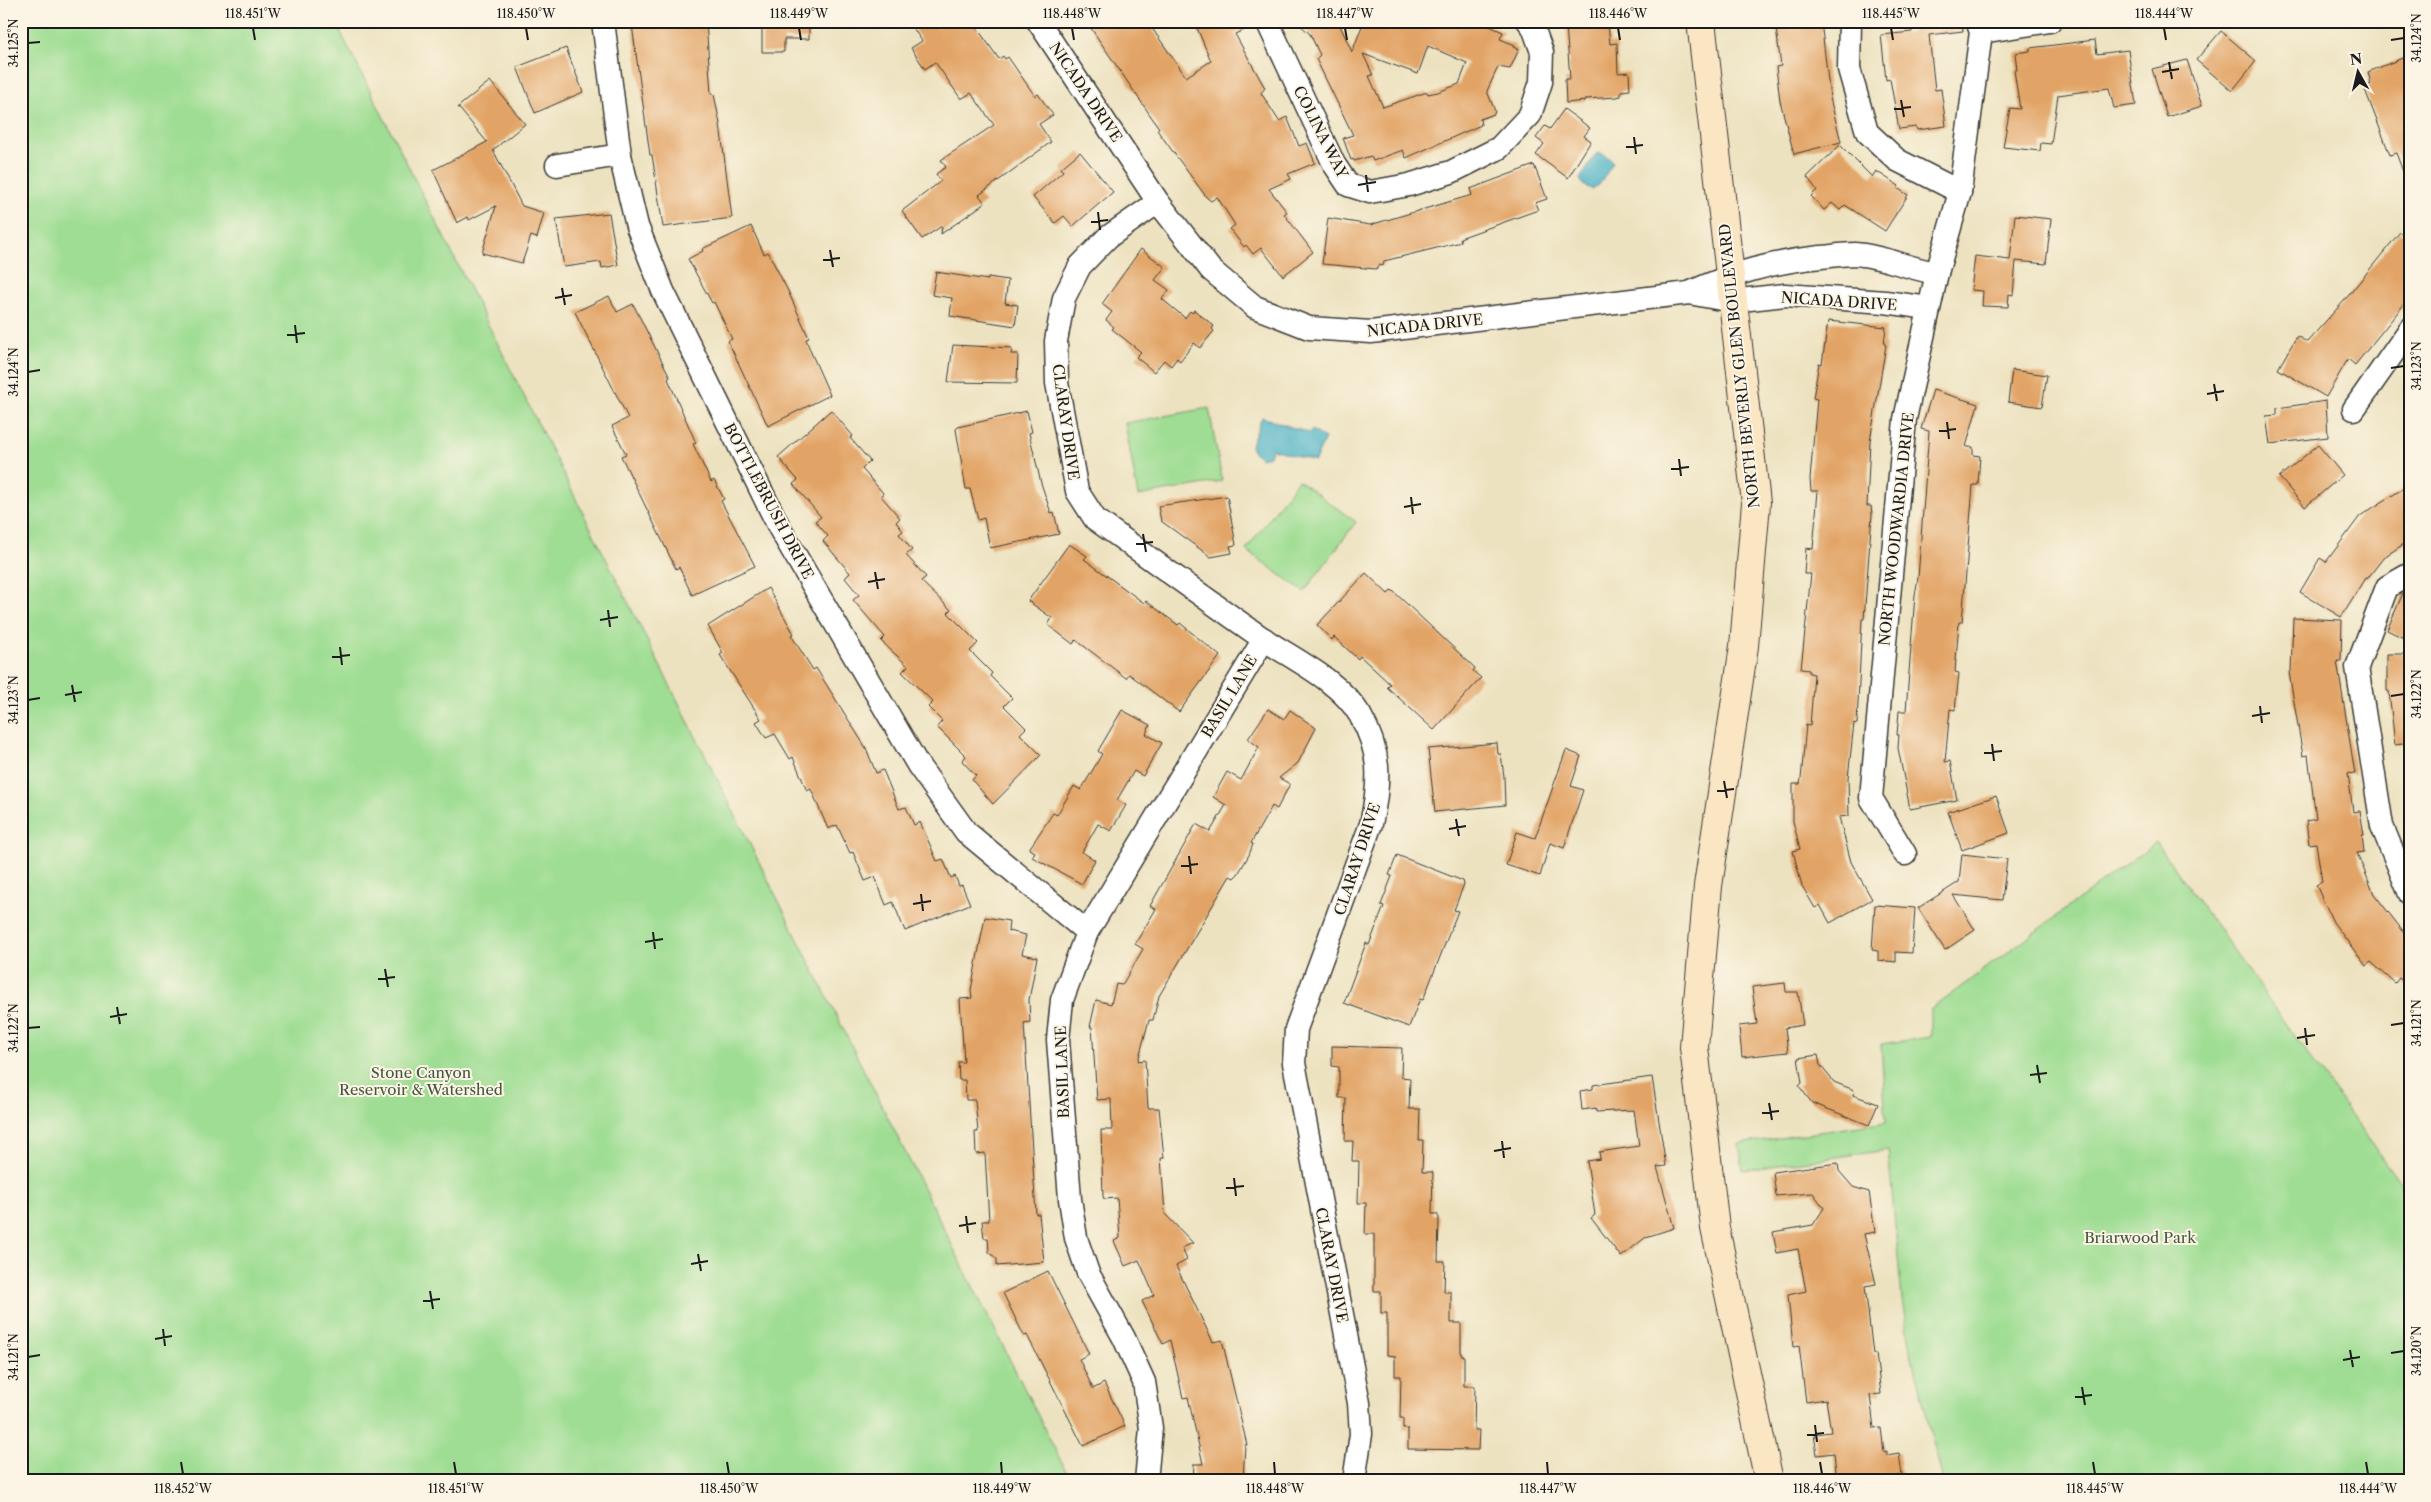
<svg xmlns="http://www.w3.org/2000/svg" width="2431" height="1502" viewBox="0 0 2431 1502" font-family="'Libre Caslon Text',serif">
  <style>
    .green { fill: #9edd93; stroke: #5d7c58 }
    .water { fill: #47b1c5; stroke: #326670 }
    .building { fill: #e2a466; fill-rule: evenodd }
    .lines { fill: none; stroke-linecap: round; stroke-linejoin: round }
    .minor-casing { stroke: #3b3a35; stroke-width: 25 }
    .secondary-casing { stroke: #3b3a35; stroke-width: 30 }
    .minor { stroke: #fff; stroke-width: 22 }
    .secondary { stroke: #fbe6c4; stroke-width: 28 }
    .ticks { fill: none; stroke: #1c1c1c; stroke-width: 2 }
    .labels { text-anchor: middle; dominant-baseline: central; stroke-width: 4; stroke-linejoin: round; paint-order: stroke }
    .street-label { font-size: 15px; fill: #1c1c1c; stroke: #fcf5e5 }
    .park-label { font-size: 15px; fill: #435640; stroke: #fcf5e5 }
    .neatline { fill: none; stroke: #1c1c1c; stroke-width: 2 }
    .ticks-label { font-size: 12px; text-anchor: middle; fill: #1c1c1c }
  </style>
  <rect width="100%" height="100%" fill="#fcf5e5"/>
  <filter id="ink" filterUnits="userSpaceOnUse"><feTurbulence type="fractalNoise" baseFrequency=".02" numOctaves="2"/><feDisplacementMap in="SourceGraphic" scale="10" xChannelSelector="R" yChannelSelector="G"/><feConvolveMatrix kernelMatrix="1 2 1 2 8 2 1 2 1" color-interpolation-filters="sRGB"/></filter>
  <filter id="wash" filterUnits="userSpaceOnUse"><feTurbulence type="fractalNoise" baseFrequency=".0096" numOctaves="4" result="noise"/><feDisplacementMap in="SourceGraphic" scale="20" xChannelSelector="R" yChannelSelector="G"/><feGaussianBlur stdDeviation="1.12" result="paint"/><feColorMatrix in="noise" values="0 0 0 0 0 0 0 0 0 0 0 0 0 0 0 0 0 1.4 0 .05"/><feComposite in="paint" operator="in"/></filter>
  <g filter="url(#wash)">
    <rect width="100%" height="100%" fill="#ede2c0"/>
    <g class="green">
      <path d="M21,21h314l736,1460h-1050z"/>
      <path d="M1209,408l13,73 -84,15 -13,-73z"/>
      <path d="M1298,480l58,42 -52,70 -58,-42z"/>
      <path d="M2156,842l254,355v284h-467l-33,-131 -8,-50 -14,-150 -145,20 -4,-26 147,-22 -5,-78 50,-7v-28z"/>
    </g>
    <g class="water">
      <path d="M1601,153l10,6 2,4 -14,22 -7,4 -9,-4 -3,-6 16,-25z"/>
      <path d="M1262,417l47,16 3,-3 13,9 -10,22 -43,-12 -2,7 -9,2 -8,-6 -2,-7z"/>
    </g>
    <g id="blocks">
      <g class="building">
        <path d="M657,21h49l5,73h3l6,30 12,94 -69,9 -11,-72h-2l-18,-130z"/>
        <path d="M762,21h47v18h-25v13h-22z"/>
        <path d="M908,21h24l5,7 10,-7h25l27,38 4,-3 2,3 3,-2 27,39 3,-2 15,21 -14,9 12,18 -72,53 6,8 -44,31 1,-8 -20,13 -20,-28 39,-30 -5,-7 10,-7 -5,-7 53,-35 -23,-32 -10,6 -26,-37 -10,7 -14,-21 11,-7z"/>
        <path d="M1086,21h61l39,56 25,-16 -17,-40h60l1,4 -20,9 30,54 -4,5 18,28 8,-4 12,29 8,-3 8,20 -27,11 3,5 -22,10 18,23 -3,2 29,38 -30,24 -22,-28 -8,6 -7,-9 -2,2 -14,-18 5,-4 -18,-28 -6,4 -4,-3 -50,-68 2,-2z"/>
        <path d="M1296,21h42l14,31 12,-31h114l25,11 -3,7 15,6 -1,2 5,2 -9,20 -12,-2 -11,24 8,20 -1,3 -14,5 1,6 -75,33 -3,-8 -30,11 -2,-5 -17,5 -1,-2 -2,1 -8,-22 10,-3 -37,-76 4,-4 -10,-21zM1428,46l39,17 -8,21 -21,8 -10,2 -1,-2 -44,15 -14,-31 4,-1 -10,-21 55,20z"/>
        <path d="M1775,21h46l9,77 11,44 -47,12 -14,-53 -4,-34 5,-1z"/>
        <path d="M1911,21h51l1,10 -34,4 6,55 6,-1 5,37 -29,4 -1,-3 -17,2 -9,-50 -4,1 -5,-45 31,-3z"/>
        <path d="M1608,23l2,21 7,-1 1,30 11,-1 1,18 -9,1v5l-4,1 -31,2v2l-20,2 -1,-24h5l-4,-54z"/>
        <path d="M2221,31l35,30 -24,30 -36,-31z"/>
        <path d="M2095,40l2,14 31,-4 8,55 -22,3 -5,-20 -51,7 -7,49 -10,-1 -1,8 -37,-4 7,-39 10,1 -6,-39h3l-2,-17 15,-2v-3z"/>
        <path d="M566,48l17,44 -48,21 -18,-46z"/>
        <path d="M2410,55v129l-2,1 -12,-32 -6,2 -26,-68 7,-3 -3,-12z"/>
        <path d="M2187,60l15,46 -35,11 -15,-48z"/>
        <path d="M490,81l35,43 -32,26 29,56 22,7 -7,25 -6,-2 -9,27 -40,-10 14,-47 -27,14 -1,-3 -11,6 -24,-53 54,-28 -29,-35z"/>
        <path d="M1564,109l26,19 -6,8 7,5 -23,37 -32,-23 8,-11 -8,-6 9,-12 5,3z"/>
        <path d="M1840,145l32,32 4,-6 23,15 -2,2 11,7 -23,36 -40,-26 -5,5 -8,-7 -8,7 -13,-14 6,-6 -10,-13z"/>
        <path d="M1080,152l33,40 -40,34 -9,-10 -9,7 -22,-26 30,-26 -2,-3z"/>
        <path d="M1534,165l13,34 -12,4 3,7 -78,28 1,4 -77,19 -1,5 -4,-1 -3,4 -54,-5 6,-46 42,7 102,-30 -2,-6z"/>
        <path d="M609,213l9,52 -16,3 -1,-6 -37,5 -8,-48z"/>
        <path d="M2015,215l36,4 -5,45 -30,-3 -3,34 -4,-1 -1,13 -26,-1 1,-15 -12,-1 4,-34 35,4z"/>
        <path d="M751,226l13,28 4,-2 20,39 21,47 -3,1 4,11 20,45 -62,31 -40,-85 4,-2 -18,-37 -2,1 -24,-44 15,-8 -1,-2z"/>
        <path d="M2400,232l10,8v57l-55,68 -7,-6 -22,38 -48,-28 19,-33 10,6 37,-41z"/>
        <path d="M1141,249l24,18 -10,13 14,10 -7,9 23,19 5,-7 2,2 2,-3 20,16 -2,3 2,2 -14,17 -6,-5 -14,18 -3,-3 -6,8 -7,-6 -10,12 -18,-15 5,-5 -29,-23 2,-2 -8,-7 6,-8 -10,-8z"/>
        <path d="M936,272l52,8v-3l20,3 -3,23 13,2 -3,21 -65,-10 2,-18 -20,-3z"/>
        <path d="M609,296l8,16 16,-8 37,73 -2,2 28,64 -3,1 18,38 3,-2 10,19 -3,2 34,65 -63,29 -13,-28 -3,2 -55,-113 5,-2 -14,-28 16,-8 -53,-106z"/>
        <path d="M1828,321l58,6 -2,17 2,1 -16,96 -3,65h4l1,8 -8,105h-2l-5,105 -3,-1 -6,55 1,38 -10,1 12,45 21,37 -42,24 -10,-18 -5,3 -13,-22 -9,-35 7,-2 -7,-28v-37h7l1,-5 5,-54 4,1 4,-52 -5,-1v-3l-8,-1 10,-95h-7l2,-26 7,1 5,-58h-7l-1,-12 7,-80 -4,-1 6,-35 3,1z"/>
        <path d="M953,345l59,3 -1,6h7l-1,29 -69,-1z"/>
        <path d="M2012,370l35,5 -5,32 -34,-5z"/>
        <path d="M1933,390l45,14 -12,43h7v8l7,1 -2,29h-5l-11,137h-3l-4,50 4,1 -4,37 -5,-1 -5,53 5,-1 7,39 -47,9 -12,-61 1,-13h-2l2,-24h7l9,-116 3,-17 11,-147 -8,-2z"/>
        <path d="M2326,401l2,36 -58,7 -4,-28 11,-1v-7z"/>
        <path d="M831,410l22,26 -3,2 20,23 -8,8 21,24 -2,3 19,22 -4,4 7,9 -4,3 13,16 -6,5 20,22 -5,4 30,29 -3,3 30,30 -8,8 22,22 -2,3 22,22 -8,8 22,22 -6,6 21,21 -48,49 -21,-24 4,-4 -14,-15 4,-5 -29,-29 5,-6 -14,-14 5,-5 -31,-30 6,-6 -27,-25 4,-4 -32,-37 6,-5 -14,-17 5,-5 -27,-32 5,-5 -13,-15 6,-4 -28,-33 5,-4 -20,-23z"/>
        <path d="M1027,411l5,21 -3,1 12,50 10,30 3,-1 5,22 -69,14 -6,-30 -6,2 -8,-31h-4l-10,-60 2,-2z"/>
        <path d="M2318,445l25,30 -38,32 -26,-30z"/>
        <path d="M2404,488l6,10v42l-26,17 -17,22 -2,-1 -24,39 -41,-25 20,-34 6,4 34,-46z"/>
        <path d="M1227,496l9,49 -6,1 2,7 -21,4 -50,-36 -3,-15z"/>
        <path d="M1069,544l18,12 -3,3 60,44 2,-2 32,24 2,-2 40,33 -41,56 -50,-38 -3,4 -50,-38 -3,4 -25,-19 4,-7 -24,-17z"/>
        <path d="M1366,573l22,21 4,-4 83,78 -2,3 8,7 -47,52 -47,-43 3,-3 -30,-28 -2,3 -24,-22 -2,3 -15,-15z"/>
        <path d="M768,588l26,46 -3,1 22,35 3,-2 50,80 10,25 7,-3 16,39 7,-2 8,18 6,-3 17,39 6,-2 8,19 4,-2 4,10 3,-1 8,19 -65,27 -12,-29 -7,3 -11,-28 -10,4 -12,-29 -3,1 -13,-28 -9,4 -17,-40 -4,2 -14,-34 -3,2 -15,-25 -9,4 -10,-16 5,-3 -41,-64 3,-2 -15,-27z"/>
        <path d="M2410,589v52l-23,-11 16,-37z"/>
        <path d="M2293,618l49,2 -1,41h-4l18,113 -7,-1 5,39 7,-1 4,24h-2l2,17 -7,1 17,41 36,46v48l-11,-10 -4,5 -24,-21 -5,4 -33,-44 -17,-37 6,-3 -6,-39 -7,1 -3,-23 10,-2 -8,-64 -5,1 -14,-84h2z"/>
        <path d="M2387,654h23v89l-15,2 -6,-54h-2z"/>
        <path d="M1268,709l16,10 6,-9 26,18 -18,35 -19,15 11,6 -13,25 -5,-3 -21,37 2,1 -4,11 -11,19 -4,4 -4,-2 -71,120 -6,24h-4l-11,41 7,-1 3,48h11l5,50h-3l4,56 28,29 -11,5 5,12 -11,6 37,76 9,-2 25,105h-2l-2,36h-50l1,-17h9l-15,-67 -5,1 -13,-58 -7,4 -21,-43 12,-6 -15,-35 -14,6 -11,-25 6,-3 -3,-40 -13,1 -1,-3 -2,-66h11l-1,-31 -14,1 -5,-73h-2l6,-27 15,4 5,-20 6,1 21,-36 -8,-5 21,-35 -6,-3 46,-82 14,8 16,-27 -13,-8 14,-25 14,8 18,-33 -11,-8z"/>
        <path d="M1122,710l28,15 -4,9 16,9 -19,33 -9,-5 -17,29 9,5 -15,26 -13,-7 -16,28 13,8 -13,24 -50,-27 3,-5 -6,-3 24,-36 4,2 17,-29 7,4 21,-36 -4,-3z"/>
        <path d="M1497,743l1,11h3l3,23 1,28 -70,7 -7,-63z"/>
        <path d="M1566,750l15,6 -10,30 12,4 -19,58 -14,-5 -10,33 -34,-11 11,-33 18,6z"/>
        <path d="M1996,796l13,37 -47,17 -14,-38z"/>
        <path d="M1962,854l45,5 -5,41 -49,-5 22,35 -30,20 -27,-42 41,-26z"/>
        <path d="M1397,855l66,26 1,3 -10,26 4,1 -35,89 -3,-1 -11,28 -65,-24 22,-60 3,2 15,-39 -3,-1 11,-29 -3,-1z"/>
        <path d="M1875,905l40,3 -3,45 -16,-1v10l-18,-2v-9l-6,-1z"/>
        <path d="M985,917l24,4 -1,10 18,4 -4,19 15,3 -8,43 1,22 -6,1 12,191h3l5,48 -47,4v-7l-8,-7 -1,-14h-4l-2,-17h7l-4,-68 -9,1 -1,-22h3l-3,-32h-9l-1,-20h-6l-1,-18h6l-4,-63 12,-1 -1,-8z"/>
        <path d="M1785,983l1,9h12l5,33 -18,3 3,24 -46,5 -3,-31 18,-2 -5,-37z"/>
        <path d="M1332,1046l70,2 -1,29 9,1 -1,31h11l-1,31h4l-1,32h11l-1,42h5l2,4 -1,43h7l-1,31h7v31h10v32h3v31h11l-1,44h5l-1,20 -70,-1v-20h-5v-11h-3l1,-42h-6v-20l-8,-1v-42h-6v-22h-7v-57h-9l1,-31h-8l1,-42h-7l1,-20h-8l1,-43h-7v-31l-7,-1z"/>
        <path d="M1818,1055l2,10 14,17 20,8 -1,5 25,9 -9,21 -57,-22 -13,-17 3,-3 -4,-25z"/>
        <path d="M1652,1077l14,89 -9,1 17,61 -28,9 -25,20 -30,-39 4,-3 -8,-54 13,-2 -1,-7 40,-6 -5,-36 -38,2v-4l-14,2 -2,-19 13,-2v-4z"/>
        <path d="M1838,1163l1,8 14,16 16,5 6,40 -11,2 12,50 -11,2 8,68h3l5,40 -11,1 4,34 7,-1 3,24 3,-1v4l12,-2 3,22 -4,1 1,5h-44v-3l-18,2 -3,-27 -17,2 -3,-21 17,-2 -5,-33 -20,3 -7,-56 -6,1 -5,-52 18,-4 -8,-42 -21,4 -4,-21 40,-7 11,-17 -11,-15 -37,3 -3,-24z"/>
        <path d="M1048,1271l41,83 -10,5 14,30 11,-6 21,43 -42,20 -56,-111 -3,1 -21,-43z"/>
      </g>
    </g>
  </g>
  <g filter="url(#ink)">
    <use href="#blocks" fill-opacity="0" stroke="#3b3a35" stroke-width="1"/>
    <g class="lines">
      <defs>
        <g id="minor">
          <path d="M603,21l17,134 17,71 26,65 117,238 138,236 48,67 121,100"/>
          <path d="M1038,21l120,181 53,68 44,37 54,21 62,4 318,-39c45,-20 82,-31 132,-36 11,-1 23,-3 34,-3 28,2 55,15 82,19"/>
          <path d="M1267,21l67,143 14,21 22,7 39,-7 42,-13 48,-24 31,-33 11,-33 1,-30 -9,-25 -5,-6"/>
          <path d="M1850,21l-1,48 18,63 30,28 63,32"/>
          <path d="M1981,32l69,-11"/>
          <path d="M557,165l63,-10"/>
          <path d="M1158,202l-50,35 -28,29 -16,32 -8,43 1,42 20,108 18,28c56,40 111,80 167,119 32,22 77,42 98,77 22,38 20,67 11,109l-75,205 -2,34 65,340 2,31 -7,47"/>
          <path d="M1689,293l43,8 53,-6 100,7 44,6"/>
          <path d="M2354,409l56,-80"/>
          <path d="M2410,574l-23,13 -30,80 25,159 28,68"/>
          <path d="M1905,854l-34,-56 34,-379 32,-146 23,-81 21,-160 -4,-11"/>
          <path d="M1146,1481l5,-53 -7,-46 -20,-44 -36,-65 -12,-35 -6,-39 -12,-159 4,-40 25,-68 177,-293"/>
        </g>
        <path id="secondary" d="M1701,21l55,482 -12,143 -36,240 -14,161 21,181 54,253"/>
      </defs>
      <use href="#minor" class="minor-casing"/>
      <use href="#secondary" class="secondary-casing"/>
      <use href="#minor" class="minor"/>
      <use href="#secondary" class="secondary"/>
    </g>
  </g>
  <path class="ticks" d="M253,28l2,12M526,28l2,12M799,28l2,12M1072,28l2,12M1345,28l2,12M1618,28l2,12M1891,28l2,12M2164,28l2,12M2391,40l13,-2M28,43l12,-1M2169,62l3,17M2162,72l17,-3M1901,100l3,17M1894,109l17,-2M1634,137l2,17M1626,147l17,-2M1366,175l2,17M1358,185l18,-3M1098,212l2,18M1091,222l17,-2M830,250l3,17M823,260l17,-2M562,288l3,17M555,298l17,-3M295,325l2,18M287,335l18,-2M2391,368l13,-2M28,372l12,-2M2214,384l3,17M2207,394l17,-3M1947,422l2,17M1939,431l17,-2M1679,459l2,17M1671,469l18,-2M1411,497l2,17M1404,507l17,-3M1143,534l3,18M1136,544l17,-2M875,572l3,17M868,582l17,-3M608,610l2,17M600,620l18,-3M340,647l2,18M332,657l18,-2M72,685l3,17M65,695l17,-3M2391,696l13,-2M28,700l12,-2M2260,706l2,17M2252,716l18,-3M1992,744l2,17M1984,753l18,-2M1724,781l3,17M1717,791l17,-2M1456,819l3,17M1449,829l17,-3M1189,856l2,18M1181,866l17,-2M921,894l2,17M913,904l18,-3M653,932l2,17M645,942l18,-3M385,969l3,18M378,979l17,-2M117,1007l3,17M110,1017l17,-3M2391,1025l13,-2M28,1028l12,-1M2305,1028l2,17M2297,1038l18,-3M2037,1065l3,18M2030,1075l17,-2M1769,1103l3,17M1762,1113l17,-2M1502,1141l2,17M1494,1151l17,-3M1234,1178l2,18M1226,1188l18,-2M966,1216l2,17M959,1226l17,-3M698,1254l3,17M691,1264l17,-3M430,1291l3,18M423,1301l17,-2M163,1329l2,17M155,1339l17,-3M2350,1350l3,17M2391,1353l13,-2M28,1357l12,-2M2343,1360l17,-3M2082,1387l3,18M2075,1397l17,-2M1815,1425l2,17M1807,1435l17,-2M181,1462l2,12M454,1462l2,12M727,1462l2,12M1001,1462l1,12M1274,1462l1,12M1547,1462l1,12M1820,1462l2,12M2093,1462l2,12M2366,1462l2,12"/>
  <g class="labels">
    <g class="street-label">
      <text transform="translate(1086 92) rotate(56)">NICADA DRIVE</text>
      <text transform="translate(1321 132) rotate(63)">COLINA WAY</text>
      <text transform="translate(1839 301) rotate(4)">NICADA DRIVE</text>
      <text transform="translate(1425 325) rotate(-6)">NICADA DRIVE</text>
      <text transform="translate(1739 366) rotate(-96)">NORTH BEVERLY GLEN BOULEVARD</text>
      <text transform="translate(1066 422) rotate(82)">CLARAY DRIVE</text>
      <text transform="translate(769 501) rotate(62)">BOTTLEBRUSH DRIVE</text>
      <text transform="translate(1896 529) rotate(-84)">NORTH WOODWARDIA DRIVE</text>
      <text transform="translate(1229 696) rotate(-59)">BASIL LANE</text>
      <text transform="translate(1357 859) rotate(-72)">CLARAY DRIVE</text>
      <text transform="translate(1062 1072) rotate(-92)">BASIL LANE</text>
      <text transform="translate(1332 1265) rotate(79)">CLARAY DRIVE</text>
    </g>
    <g class="park-label">
      <text x="421" y="1072">Stone Canyon<tspan x="421" dy="17">Reservoir &amp; Watershed</tspan></text>
      <text x="2140" y="1237">Briarwood Park</text>
    </g>
  </g>
  <rect width="2431" height="1502" fill="none" stroke="#fcf5e5" stroke-width="55"/>
  <g transform="translate(2358 72) rotate(352)" stroke="#fcf5e5" stroke-width="4" paint-order="stroke">
  <path d="M0-4L9 19L0 12L-9 19Z" fill="#1c1c1c"/>
  <text y="-8" font-size="14" font-weight="bold" text-anchor="middle" fill="#1c1c1c">N</text>
  </g>
  <rect x="28" y="28" width="2376" height="1446" class="neatline"/>
  <g class="ticks-label">
    <text x="253" y="18">118.451°W</text>
    <text x="526" y="18">118.450°W</text>
    <text x="799" y="18">118.449°W</text>
    <text x="1072" y="18">118.448°W</text>
    <text x="1345" y="18">118.447°W</text>
    <text x="1618" y="18">118.446°W</text>
    <text x="1891" y="18">118.445°W</text>
    <text x="2164" y="18">118.444°W</text>
    <text transform="translate(2417 38) rotate(-90)" y="4">34.124°N</text>
    <text transform="translate(14 43) rotate(-90)" y="4">34.125°N</text>
    <text transform="translate(2417 366) rotate(-90)" y="4">34.123°N</text>
    <text transform="translate(14 372) rotate(-90)" y="4">34.124°N</text>
    <text transform="translate(2417 694) rotate(-90)" y="4">34.122°N</text>
    <text transform="translate(14 700) rotate(-90)" y="4">34.123°N</text>
    <text transform="translate(2417 1023) rotate(-90)" y="4">34.121°N</text>
    <text transform="translate(14 1028) rotate(-90)" y="4">34.122°N</text>
    <text transform="translate(2417 1351) rotate(-90)" y="4">34.120°N</text>
    <text transform="translate(14 1357) rotate(-90)" y="4">34.121°N</text>
    <text x="183" y="1493">118.452°W</text>
    <text x="456" y="1493">118.451°W</text>
    <text x="729" y="1493">118.450°W</text>
    <text x="1002" y="1493">118.449°W</text>
    <text x="1275" y="1493">118.448°W</text>
    <text x="1548" y="1493">118.447°W</text>
    <text x="1822" y="1493">118.446°W</text>
    <text x="2095" y="1493">118.445°W</text>
    <text x="2368" y="1493">118.444°W</text>
  </g>
</svg>
